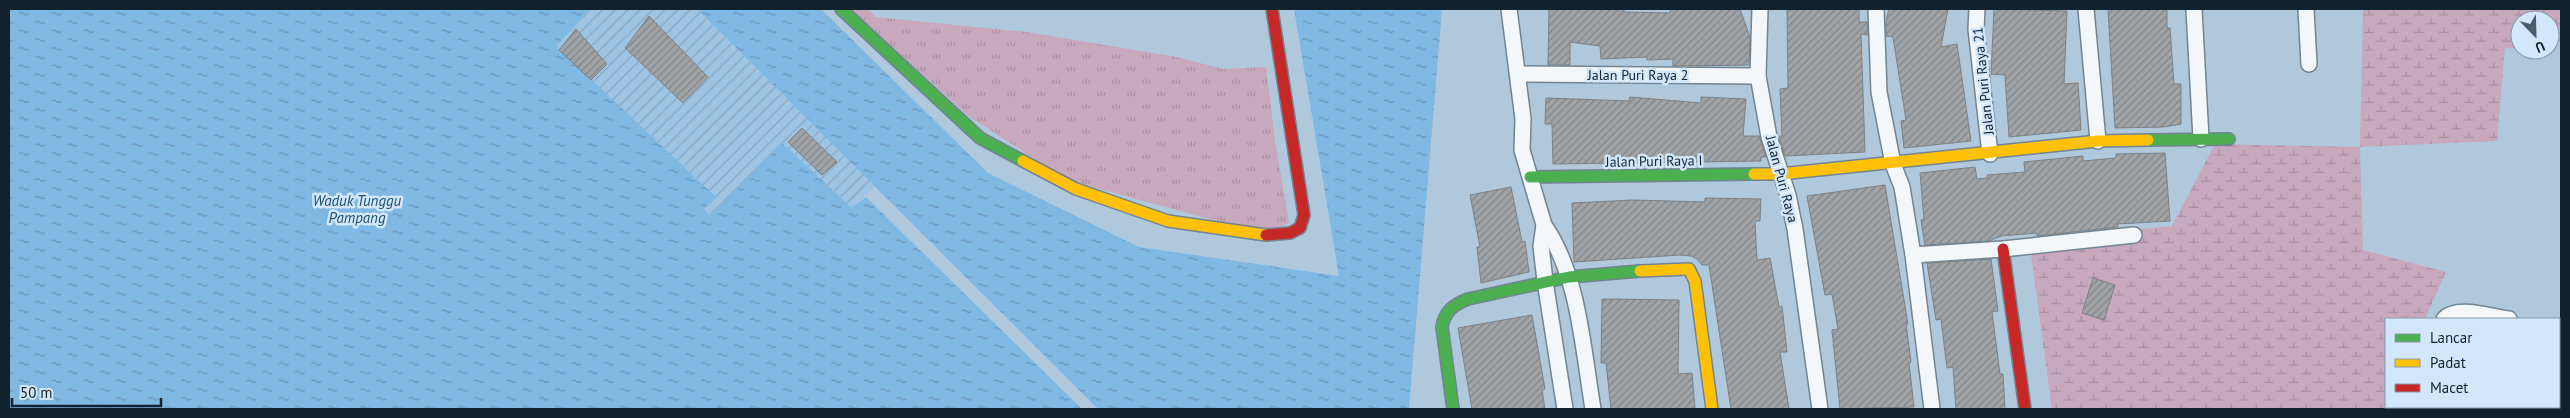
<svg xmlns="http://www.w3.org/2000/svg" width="2570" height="418" viewBox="0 0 2570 418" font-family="'PT Sans',sans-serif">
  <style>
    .industrial { fill: url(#industrial-furrows) }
    .grass { fill: url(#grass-tufts) }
    .wetland { fill: url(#wetland-marsh) }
    .water { fill: url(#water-ripples) }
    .building { fill: url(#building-hatch); stroke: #7c8082 }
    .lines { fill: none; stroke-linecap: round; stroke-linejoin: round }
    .street-casing { stroke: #718492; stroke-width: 18 }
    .fast-casing { stroke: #718492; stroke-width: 14 }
    .slow-casing { stroke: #718492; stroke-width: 14 }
    .jam-casing { stroke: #718492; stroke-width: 14 }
    .street { stroke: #f3f7fa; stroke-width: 15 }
    .fast { stroke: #4caf50; stroke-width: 11 }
    .slow { stroke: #ffc107; stroke-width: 11 }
    .jam { stroke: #c62828; stroke-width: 11 }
    .labels { text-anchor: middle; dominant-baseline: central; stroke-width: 5; stroke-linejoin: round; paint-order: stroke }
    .street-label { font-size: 14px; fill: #11222f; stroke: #d2e8fa }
    .water-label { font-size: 15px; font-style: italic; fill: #1b4f73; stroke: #d2e8fa }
  </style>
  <defs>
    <pattern id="industrial-furrows" width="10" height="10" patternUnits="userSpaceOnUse" patternTransform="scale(1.25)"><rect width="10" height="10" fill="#9ec4e3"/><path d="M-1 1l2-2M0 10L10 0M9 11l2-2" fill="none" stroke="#87a8c3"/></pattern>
    <pattern id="grass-tufts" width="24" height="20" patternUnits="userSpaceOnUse" patternTransform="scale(1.25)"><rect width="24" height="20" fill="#c7a8bc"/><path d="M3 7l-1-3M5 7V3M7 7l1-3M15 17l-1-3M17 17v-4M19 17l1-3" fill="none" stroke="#aa90a2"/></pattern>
    <pattern id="wetland-marsh" width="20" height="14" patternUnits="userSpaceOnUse" patternTransform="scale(1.25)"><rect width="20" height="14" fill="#c7a8bc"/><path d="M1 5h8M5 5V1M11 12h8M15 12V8" fill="none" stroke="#aa90a2"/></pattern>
    <pattern id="water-ripples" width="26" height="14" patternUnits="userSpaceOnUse" patternTransform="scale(1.25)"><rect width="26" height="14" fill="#80b8e4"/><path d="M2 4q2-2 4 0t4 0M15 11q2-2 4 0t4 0" fill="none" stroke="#6795b9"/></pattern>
    <pattern id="building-hatch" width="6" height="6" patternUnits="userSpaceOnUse" patternTransform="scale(1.25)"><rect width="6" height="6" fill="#a1a4a7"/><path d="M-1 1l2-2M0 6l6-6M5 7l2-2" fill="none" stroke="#828588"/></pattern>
  </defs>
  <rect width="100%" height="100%" fill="#b0c8dc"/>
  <path class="industrial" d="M590,9h107l178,177 -23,22 -70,-65 -71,73 -7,-6 11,-13 -159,-151z"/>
  <path class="grass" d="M851,9h18l6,8 151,15 151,25 46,12 43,-2 9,73 14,83 -25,11 -197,-54 -100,-65z"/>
  <path class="wetland" d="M2363,9h198v32l-11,3v-24h-30v29l-15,-1 -8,93 -137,6 3,103 83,22 -21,47h-39v86l-2,4h-332l-23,-169 143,-14 43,-82 145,3z"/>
  <g class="water">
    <path d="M9,9h581l-34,37 160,151 -12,12 6,7 72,-73 70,65 14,-11 216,212h-1073z"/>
    <path d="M697,9h124l167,164 151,74 200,29 -45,-267h148l-33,400h-311z"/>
  </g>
  <g class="building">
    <path d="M1549,9h75v3l46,1v-4h70l10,28 -1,28 -76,1v-7l-26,1v-3l-46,2 -1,-13 -30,-4v23h-22z"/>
    <path d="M1787,9h72v13h8l1,13 -7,-1 4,118 -80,4 -6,-20h3l-2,-47 8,-1z"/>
    <path d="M1889,9h59l-7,38 16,-3 14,97 -67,7 -3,-27 5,-1 -13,-83 -7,-1v-15z"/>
    <path d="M1994,9l73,2 -3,73 14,-1 3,47 -72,7 -4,-62 -14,-1z"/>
    <path d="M2108,9h59v19h3l4,56h7v40l-17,3 -49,1z"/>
    <path d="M649,16l59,61 -25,26 -58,-55z"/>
    <path d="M576,29l31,35 -16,16 -32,-30z"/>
    <path d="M1630,97l71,6v-6l45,2 -3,37h16l7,21h-5v4l-208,3 -1,-40h-7l1,-26 83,3z"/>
    <path d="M802,128l35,34 -15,13 -34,-33z"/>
    <path d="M2165,153l5,68 -53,3 1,3 -81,9v-3l-36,3 -12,5 -64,4 -4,-25 3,-1 -4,-46 55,-6 2,12 10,-1v-3l38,-3 -1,-10 59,-6v5l33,-3v-4z"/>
    <path d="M1885,185l23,139h-2l5,38 -2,1 5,44 -74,2 -8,-79 6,-1 -6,-35 -7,1 -18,-99z"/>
    <path d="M1511,187l11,55 3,-1 4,31 -48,11 -4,-36h3l-10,-52z"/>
    <path d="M1705,198l56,1 -1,22h-5l2,39 13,-2 9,49 3,-1 5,46h-7l9,57h-58l-22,-144h-7l-5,-6 -6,-3 -11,-1 -106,7 -2,-59 61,-3 72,2z"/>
    <path d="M1991,259l7,52 -6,1 8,62h3l2,35h-49l-3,-42 -6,1 -6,-49 -5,1 -9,-57z"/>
    <path d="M2093,278l22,7 -11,35 -22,-7z"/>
    <path d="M1602,299l77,1 -1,74 14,-1 3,36h-84l-5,-46h-5z"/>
    <path d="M1532,315l13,74 -3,1 3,19h-73l-14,-81z"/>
  </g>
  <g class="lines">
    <defs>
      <g id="street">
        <path d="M1509,9l14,110 -1,31 22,75 -3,21 4,35 20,128"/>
        <path d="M1760,9l-2,67 11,61 19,58 7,34 25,180"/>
        <path d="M1876,9l3,83 14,72 9,23 11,68 19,154"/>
        <path d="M1977,9l-1,20 14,125"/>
        <path d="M2086,9l12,132"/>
        <path d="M2194,9l7,130"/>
        <path d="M2306,9l3,55"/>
        <path d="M1518,74l240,2"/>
        <path d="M1544,225c35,50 39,125 49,184"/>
        <path d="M1913,255l90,-6 131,-14"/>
        <path d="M2444,319c13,-14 47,-2 65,0"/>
        <path d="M2417,407v2"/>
      </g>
      <g id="fast">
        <path d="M841,9l139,129 43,23"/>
        <path d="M2148,140l81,-1"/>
        <path d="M1530,177l224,-3"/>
        <path d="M1453,409l-11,-82c3,-16 11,-22 26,-28l101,-22 71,-6"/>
      </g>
      <g id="slow">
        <path d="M1023,161l53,28 92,32 98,14"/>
        <path d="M1754,174h26l318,-33 50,-1"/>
        <path d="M1640,271l49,-2 6,12 17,128"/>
      </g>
      <g id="jam">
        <path d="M1266,235l24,-2 10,-5 4,-13 -32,-206"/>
        <path d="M2003,249l22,160"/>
      </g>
    </defs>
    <use href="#street" class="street-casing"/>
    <use href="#fast" class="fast-casing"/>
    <use href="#slow" class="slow-casing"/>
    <use href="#jam" class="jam-casing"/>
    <use href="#street" class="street"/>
    <use href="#fast" class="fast"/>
    <use href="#slow" class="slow"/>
    <use href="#jam" class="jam"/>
  </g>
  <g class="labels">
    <g class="street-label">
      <text x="1638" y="75">Jalan Puri Raya 2</text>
      <text transform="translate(1983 81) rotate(-96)">Jalan Puri Raya 21</text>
      <text transform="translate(1654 161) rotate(-1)">Jalan Puri Raya I</text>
      <text transform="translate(1782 179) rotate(75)">Jalan Puri Raya</text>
    </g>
    <g class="water-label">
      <text x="357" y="200">Waduk Tunggu<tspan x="357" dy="17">Pampang</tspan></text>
    </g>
  </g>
  <rect width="2570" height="418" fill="none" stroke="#11222f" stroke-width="20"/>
  <rect x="2385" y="318" width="175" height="90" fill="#d2e8fa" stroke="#8599a9"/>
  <rect x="2395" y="334" width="25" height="8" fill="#4caf50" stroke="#8599a9"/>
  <text x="2430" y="343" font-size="15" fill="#11222f">Lancar</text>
  <rect x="2395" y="359" width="25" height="8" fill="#ffc107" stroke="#8599a9"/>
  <text x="2430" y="368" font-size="15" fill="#11222f">Padat</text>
  <rect x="2395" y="384" width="25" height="8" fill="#c62828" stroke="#8599a9"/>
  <text x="2430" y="393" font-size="15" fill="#11222f">Macet</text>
  <g transform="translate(2535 35) rotate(157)"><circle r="24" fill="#d2e8fa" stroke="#8599a9"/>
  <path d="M0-4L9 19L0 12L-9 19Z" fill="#495c6c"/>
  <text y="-8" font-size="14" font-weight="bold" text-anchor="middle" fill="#11222f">U</text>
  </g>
  <path d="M12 398v8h149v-8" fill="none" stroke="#11222f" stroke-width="2.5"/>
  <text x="20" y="398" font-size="15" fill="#11222f" stroke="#d2e8fa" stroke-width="4" paint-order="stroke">50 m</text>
</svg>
